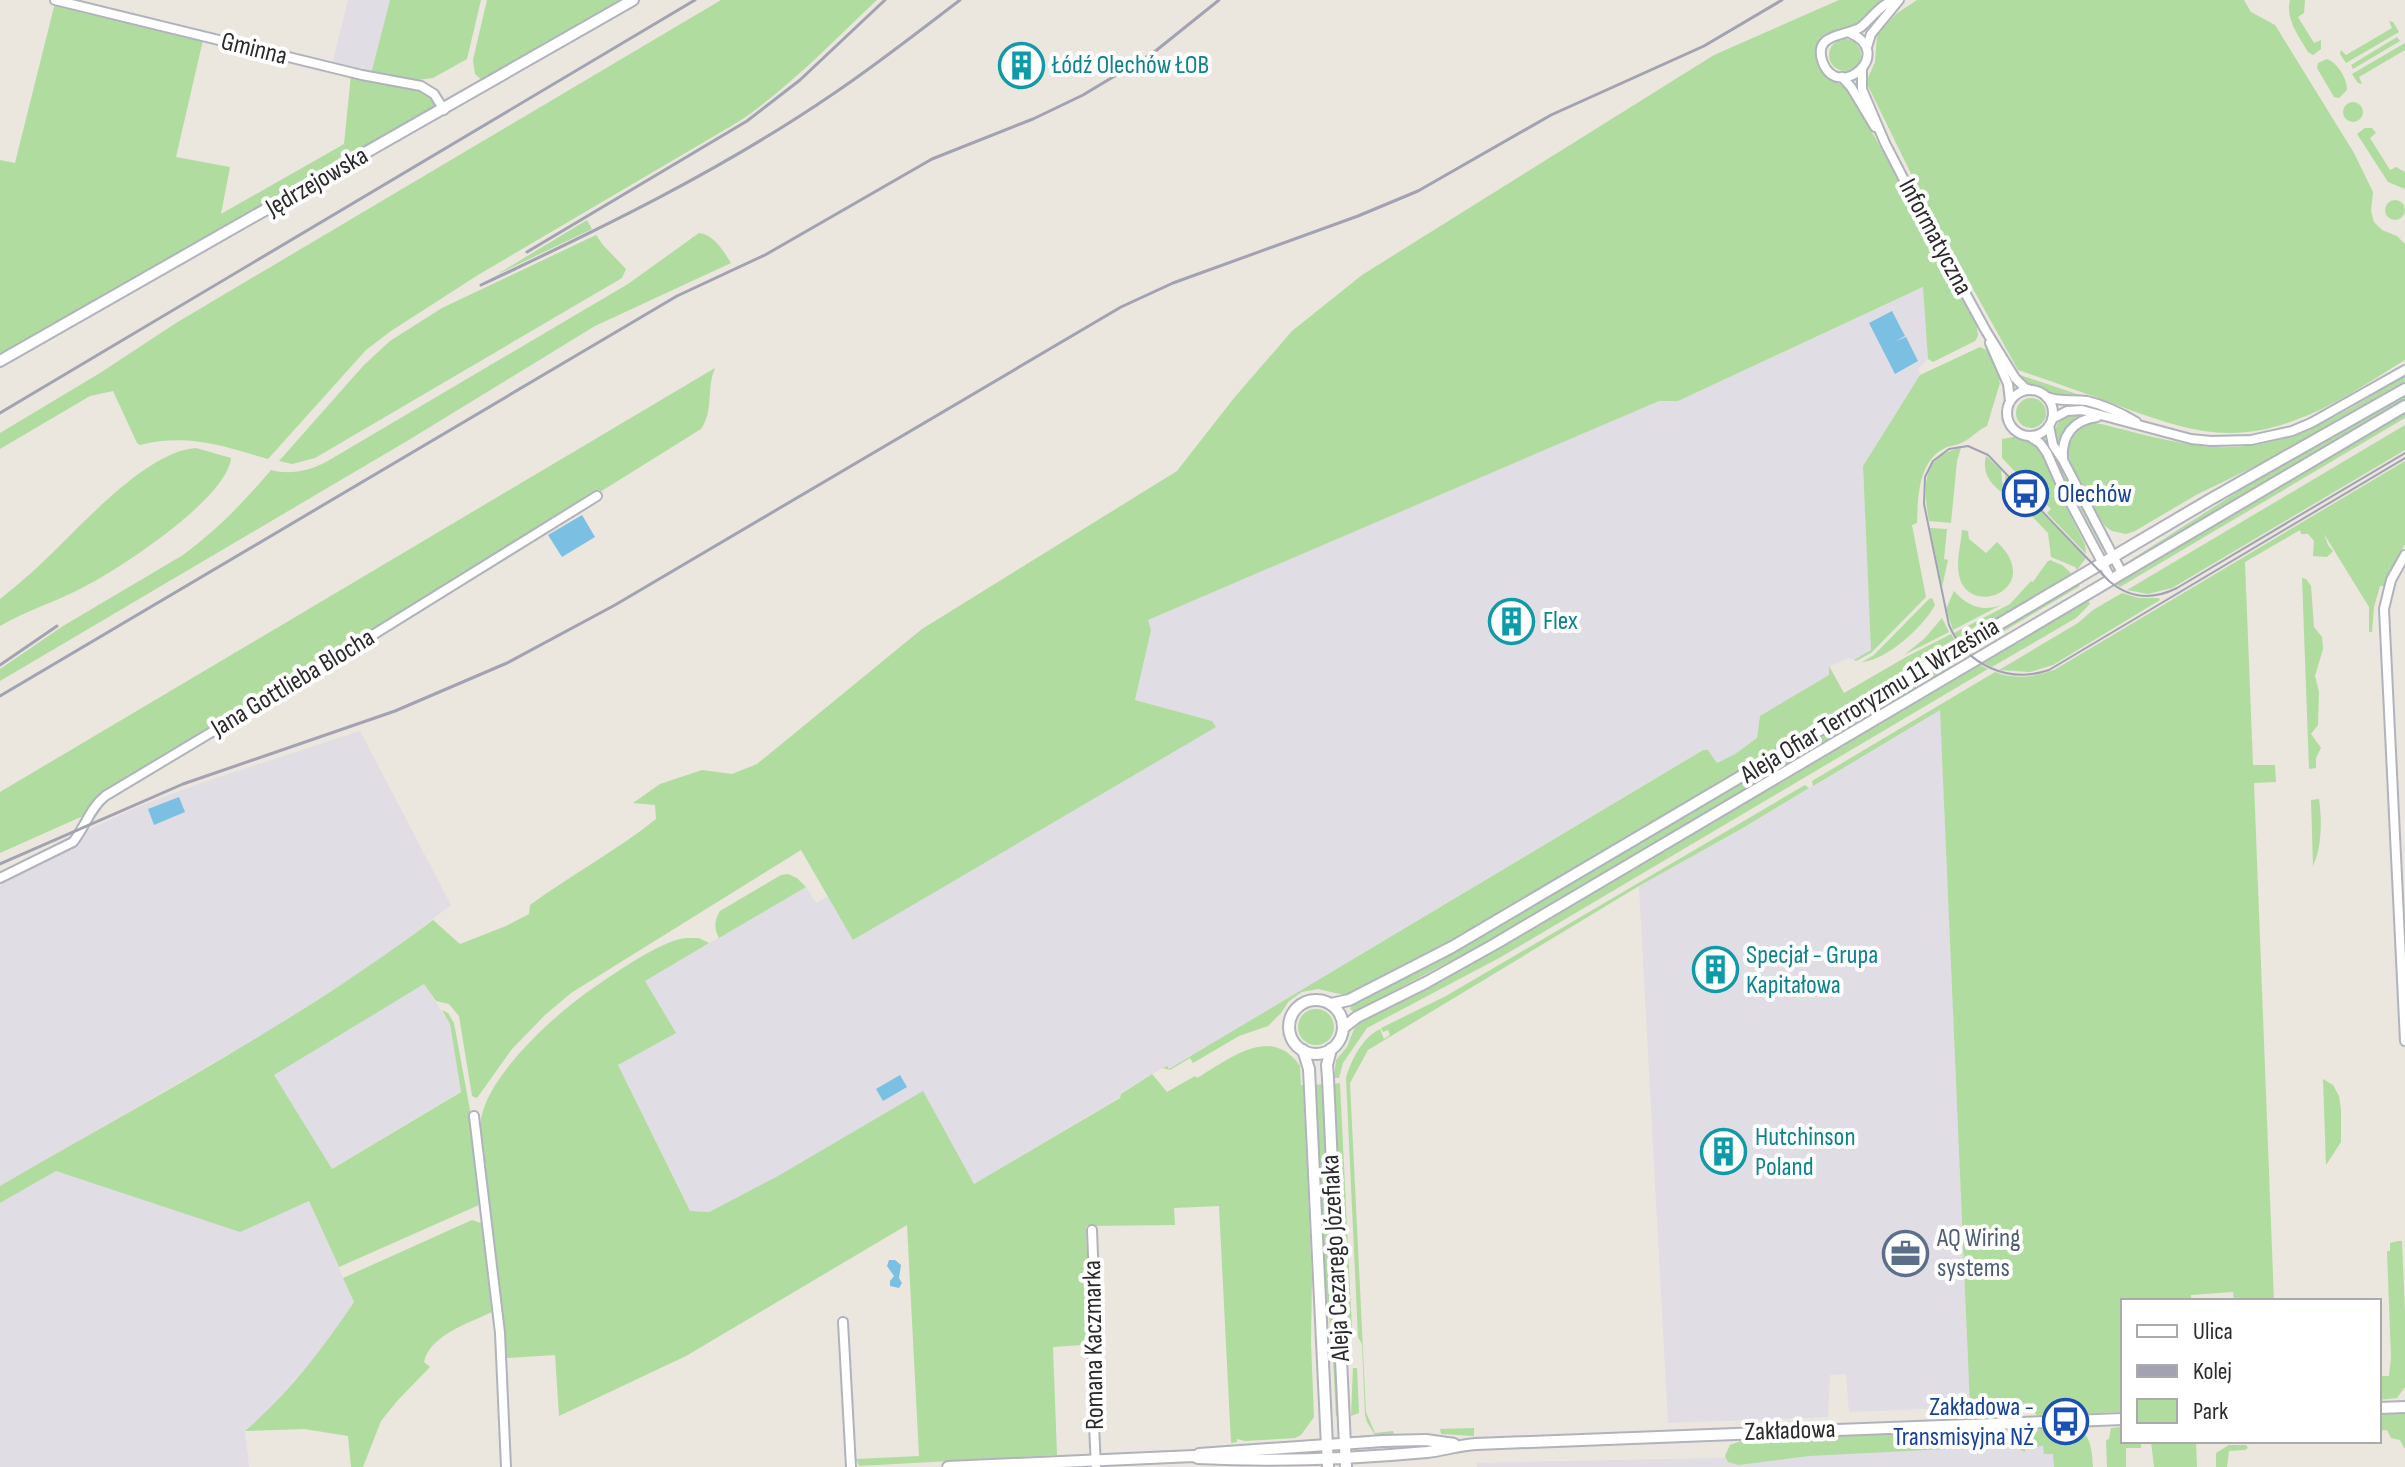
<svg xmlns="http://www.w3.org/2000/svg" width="2405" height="1467" viewBox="0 0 2405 1467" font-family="'Sofia Sans Condensed',sans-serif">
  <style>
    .industrial { fill: #e0dde4 }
    .green { fill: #b0dca0 }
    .water { fill: #7bc0e2 }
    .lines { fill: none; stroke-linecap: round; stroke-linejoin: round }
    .minor-casing { stroke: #b1b3bc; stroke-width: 12 }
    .tertiary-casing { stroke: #b1b3bc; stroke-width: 14 }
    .minor { stroke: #fff; stroke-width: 8 }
    .tertiary { stroke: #fff; stroke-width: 10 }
    .tram { stroke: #a1a2b2; stroke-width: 2 }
    .rail { stroke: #a1a2b2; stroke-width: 3 }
    .labels { text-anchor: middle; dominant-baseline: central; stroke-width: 8; stroke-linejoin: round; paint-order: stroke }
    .street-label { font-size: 26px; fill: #2a2a2a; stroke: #fff }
    .culture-label { font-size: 26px; fill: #0d838f; stroke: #fff; text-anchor: start }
    .transit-label { font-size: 26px; fill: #164399; stroke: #fff; text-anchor: start }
    .service-label { font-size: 26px; fill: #4e5e75; stroke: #fff; text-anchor: start }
  </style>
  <rect width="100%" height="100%" fill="#ebe6de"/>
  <g class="industrial">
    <path d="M348,0h42l-19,74 -39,-9z"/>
    <path d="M1924,287l4,72 -10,10 2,6 -57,91 8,184 -17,10 -5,-2 -19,8v9l-70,41 -3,22 -22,16 -19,9 -8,-13h-6l-533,319 -3,-3 -9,5 -36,22 -1,4 -146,87 -196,-8 -70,36 -18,-1 -72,-146 57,-32 -31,-52 162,-94 10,16 12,-7 26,44 358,-219 -77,-21 16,-70 -3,-10 511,-219h19z"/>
    <path d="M1940,709l30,698 -121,5 -3,-38 -16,1 -2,42 -160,6 -29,-537 102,-57z"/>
    <path d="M360,731l91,174 -69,53 -110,71 -272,157v-315l135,-63 66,-25z"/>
    <path d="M424,984l26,40 11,67 -130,78 -58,-94z"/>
    <path d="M56,1171l184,60 69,-30 45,101 -31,46 -57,65 -21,18 4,36h-249v-264z"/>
    <path d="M2044,1440l10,9 1,18h-578v-4l242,-5z"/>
  </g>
  <g class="green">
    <path d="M390,0h91l-14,59 -34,19 -16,2 -46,-6z"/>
    <path d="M487,0h136l-140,81 -8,-7 -2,-14z"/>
    <path d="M721,0h156c-45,42 -87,87 -139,122l-260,153 -87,56 -25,19 -98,109c-45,-13 -80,-26 -128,-14l-3,-2 -24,-52 -23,5 -90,53v-16l100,-60 76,-50z"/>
    <path d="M1839,0h45c-9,7 -17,20 -27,25 -16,8 -33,0 -39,23 -9,30 23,29 32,46 45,76 84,155 127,232l1,10 -3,5 -42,21 -5,-3 -5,-72 -245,114h-19l-511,219 3,10 -16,70 77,21 4,6 -363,213 -52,-90 -230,143 -26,22 -33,34 -35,49 -5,-2 -13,-80 -10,-12 -13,-3 -12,-17 -150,91 58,94 129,-77 -11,-68 -8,-14 6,3 6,10 16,87 9,95 -140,62 -30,-66 -69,31 -184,-61 -56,32v-17c146,-85 298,-164 433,-266l27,24 46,-18 23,-12 1,-9c41,-30 86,-54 126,-86l-1,-14 -22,-2 27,-19 42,-14 30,4 25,-10 165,-135 255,-158 57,-73 58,-67 70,-56 352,-220z"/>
    <path d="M1917,0h327l7,12 24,13 79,128 19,39 -2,19 3,11 8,8 15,6 8,8v116c-36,22 -72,47 -112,61 -65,24 -110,8 -171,-14 -35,-13 -69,-25 -104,-37l-93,-168 -57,-116v-8l7,-16 2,-27 19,-21z"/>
    <path d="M2290,0h15l-1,13 -6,4 16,26 7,-3v9l-8,6 -5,-3c-9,-16 -23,-33 -18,-52z"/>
    <path d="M55,3l148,37 -27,117 54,10 -9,47 123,-70 7,-69 69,15 11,5 5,11 -436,250v-196l15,3z"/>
    <path d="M2389,21l4,1 6,10 -53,31 -6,-9 1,-4 5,5 46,-27z"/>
    <path d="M2397,37l3,4 -47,28 -2,-4z"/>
    <circle cx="1845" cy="55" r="16"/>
    <path d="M2405,43v7l-46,27 3,7 -4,-1 -6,-9z"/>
    <path d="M2327,59c11,4 20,20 20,31l-8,8 -5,-1 -17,-29 1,-5z"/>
    <circle cx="2353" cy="112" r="10"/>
    <path d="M2365,128h7l4,5 -6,5 20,32 6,-3 9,5v17l-17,-7 -31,-48z"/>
    <circle cx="2395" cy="210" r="10"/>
    <path d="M587,220l5,9 -96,46z"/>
    <path d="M699,233c16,2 24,18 32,30l-136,63 -188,115 -407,240v-12l63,-43 120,-71c35,-26 60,-52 88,-85 19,5 38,1 55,-8l302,-178z"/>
    <path d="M596,235l7,10 23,24 -4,9 -307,180 -23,6 -13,-3 85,-96 26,-24 52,-33z"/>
    <path d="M1980,347l7,3 15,28 -3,2 1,3 -13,43c-9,4 -19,15 -26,17 -6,3 -12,2 -18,6 -25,14 -25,48 -26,74l-5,2 14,72 -55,56 -15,8 -2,-1 17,-10 -8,-184 57,-91z"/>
    <path d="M715,368c-9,21 -1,42 -14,61l-218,136 -382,230 -9,8 -9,13 -83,37v-61z"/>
    <path d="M2020,375l63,21h-27l-15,-9 -16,-4 -7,-6z"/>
    <path d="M2405,376v5l-141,81 -68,33 -61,36 -9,3 -14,-3 -7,-5c-8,-11 -13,-23 -20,-35 -13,-24 -35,-56 6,-68 11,0 20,4 30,6 22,6 44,11 66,15 90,15 145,-25 218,-68z"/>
    <path d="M2405,395v4l-258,153 -18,9 132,-84z"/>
    <circle cx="2031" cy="413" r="15"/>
    <path d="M2405,413v5l-285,169 -4,-3z"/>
    <path d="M2070,414l12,1c-13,7 -20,15 -24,30 -8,-13 -1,-25 12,-31z"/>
    <path d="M2405,425v25l-233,138 -24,6 -21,-4z"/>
    <path d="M2014,437l18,5 10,11 16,38 27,53 1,10 -39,-41 4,-4 -49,-51v-19z"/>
    <path d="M2044,437l60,111 -1,2 -60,-111z"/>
    <path d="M196,448l35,10c-4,42 -120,117 -157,134 -25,12 -50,20 -74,34v-27c16,-13 32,-26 47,-41 35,-33 100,-107 149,-110z"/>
    <path d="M1961,448l-4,13 -6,62 -22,-2c-6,-32 -8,-66 32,-73z"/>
    <path d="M1986,456l15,14 2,20 -2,2c-12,-10 -19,-20 -15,-36z"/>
    <path d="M2405,461v83l-21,42h-4l-6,21 -2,25h-3v-25l-45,-73 4,11 5,6 -6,6 -14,-1 1,-15 -6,-7h-7l-1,-4 -55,32 8,203h22l1,17 -22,1 20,518h-40l-1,-9 -42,3v6h-68v111l-87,3 -1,-6 -65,-2 -30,-697 -127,76 -1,-5 183,-109c21,8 39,5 59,-2z"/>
    <path d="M2005,475l81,83 -9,12 -2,-3 -24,-10 -3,-24 -20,-21 2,-2 -5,-4 -2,2 -5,-8h-3l1,-2 -4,-4 -2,2 -3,-3z"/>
    <path d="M1930,528l17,1 -3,30 4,1 -6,27z"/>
    <path d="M1962,530l6,1 1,8 17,14 11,-11c49,46 -29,78 -38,33 -3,-14 2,-31 3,-45z"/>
    <path d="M2050,560l12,5 10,9 -113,67 -5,-8 56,-29 21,-23 2,1 14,-20z"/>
    <path d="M2302,578l4,1 5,7 3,41 8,10 1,12 -8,27 4,16 -1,33 -7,9 10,14 -5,10v10l-7,1z"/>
    <path d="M2078,584l2,2 -91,54 -50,34 -447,265 -138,73 -4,-3 2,-4 103,-53z"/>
    <path d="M1954,591c13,15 28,21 47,14l-48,25 -7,-21z"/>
    <path d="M2122,593l17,5h20l1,2 -107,65 -23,7 -31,-2 79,-47 15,-13z"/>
    <path d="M1932,598l3,7c-12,22 -48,55 -73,57l12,-7 55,-56z"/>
    <path d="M2088,600l2,4 -14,14 -84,49 -9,-4z"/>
    <path d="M1942,618l7,14 -45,23 21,-17z"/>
    <path d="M1951,634l5,8 -506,299 -106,54 -26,-6 -16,3 -13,9 -8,12 -13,13 -29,10 -46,27 -3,-5 -20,12 -7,-2 4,-2 2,3 534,-319h5l9,13 18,-9 22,-16 3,-22 69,-41v-9l15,27 62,-36z"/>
    <path d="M1980,665l8,4 -487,288 -134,71 -24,35 -4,15h-5l2,-18 11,-13 7,-18 7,-7 69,-34 68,-38z"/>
    <path d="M1805,785l4,3 -68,41 -102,57 -271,164 -18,33 16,329 9,21 18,-2 1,3 -19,1 -8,-13 -2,-7 -3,-71 -4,-7 -12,-259c5,-18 17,-41 34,-49l4,10 6,-4 -2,-5 -5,2 -2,-4 65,-32z"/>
    <path d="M2319,799c3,21 3,48 -6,67l-2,-66z"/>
    <path d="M788,874l9,4 9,9 -87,51c-5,-9 -5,-17 1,-27l61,-36z"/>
    <path d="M686,938h13l10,5 -64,38 31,52 -58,32 72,146 19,1 69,-36 145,-85 51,93 146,-86 1,-4 31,-20 15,18 28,-16 2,2c32,-19 74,-54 103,-12l1,19h2l9,195 -1,63 3,74 -13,18 -6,3 -50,3 -8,-2v3l-6,1 -12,-237 -45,2 1,17 -89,1 4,114 -8,5 -29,2 4,108 -198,11 -3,-7 63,-3 -12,-231 -221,131 -127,60 -4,-61 -48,3c-7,-56 -13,-112 -20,-169 -3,-22 -11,-58 -4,-78 13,-44 76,-100 113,-125 21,-14 66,-46 90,-48z"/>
    <circle cx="1316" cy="1027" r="18"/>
    <path d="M2323,1079l10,6 6,11 2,14v32l-15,23z"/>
    <path d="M1340,1083l12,247h-2l-4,-18 -12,-228z"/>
    <path d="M1323,1084l15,332h-2l-4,-75 -7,-58 -10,-198z"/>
    <path d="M472,1220l9,3 11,89c-23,11 -62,23 -68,50l6,5 -32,33 -17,21 -18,46h-12l-3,-31 -44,-7 -59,2c43,-37 77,-81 109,-129l-11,-24z"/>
    <path d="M2398,1241h4l3,71v75l-8,11 -18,2v-24h10l2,-18 -4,-107h3v-8z"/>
    <path d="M1353,1368h4l2,45 -8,3z"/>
    <path d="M2405,1412v36h-1l-4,-8 -9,-2 -4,-8 -8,1v-18z"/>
    <path d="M2123,1424v17h18v7h-15v19h-19l-1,-27 3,-1 2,-11 10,-1z"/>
    <path d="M2047,1427l1,3c36,-1 43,-2 45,37h-39l-1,-13h-9l-1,-8 -18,1v5l-11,-6h-9l-196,10 -71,9 -10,-3 -3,-6 5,-11 16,-6z"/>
    <path d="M1474,1428v8l-33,-2 -1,-5z"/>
    <path d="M2151,1441h45l1,26h-43z"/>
    <path d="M2229,1445h17l2,3 -3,2 -16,1 -2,16h-11v-14z"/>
  </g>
  <g class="water">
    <path d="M1892,311l13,25 -9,5 10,-4 12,24 -23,13 -26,-51z"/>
    <path d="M582,515l13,22 -33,20 -14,-22z"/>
    <path d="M179,797l6,15 -31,13 -6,-16z"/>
    <path d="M900,1075l7,12 -24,14 -7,-12z"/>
    <path d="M889,1260h6l6,5 -2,13 3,5 -3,5 -9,-2v-5l4,-5 -7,-10z"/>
  </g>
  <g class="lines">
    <defs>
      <g id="minor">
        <path d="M55,0l307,75 59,11 13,8 10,16"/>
        <path d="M1850,33c46,20 -11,69 -27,30 -12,-31 26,-27 38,-36 12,-10 18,-21 33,-27"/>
        <path d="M1867,47l4,-13 28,-34"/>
        <path d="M1862,69v20l23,54 31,60 70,128 29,47 10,10 6,2"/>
        <path d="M1842,77l9,10 24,40"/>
        <path d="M1990,343l18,41 2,17"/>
        <circle cx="2030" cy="413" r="23"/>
        <path d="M2047,397c13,5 26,2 40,4 17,4 34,12 49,21"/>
        <path d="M2052,419l15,-8 15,-1 109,29 20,2 40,-1 41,-9 19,-8 94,-53"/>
        <path d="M2049,426l4,19 10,15 59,113"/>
        <path d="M2029,436l11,7 7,10 15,34 49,92"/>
        <path d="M2063,459c-2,-23 10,-39 34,-42"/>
        <path d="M2405,555l-14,25 -7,29 21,432"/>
        <path d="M0,878l73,-36c12,-15 17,-34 32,-46l237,-142 255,-158"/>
        <path d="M474,1116l26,217 6,134"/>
        <path d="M1092,1230l4,102 -3,17v55l3,63"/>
        <path d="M843,1322l8,145"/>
      </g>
      <g id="tertiary">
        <path d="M0,361l633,-361"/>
        <circle cx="1316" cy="1027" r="27"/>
        <path d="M1331,1004l18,-4 103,-53 759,-448 194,-110"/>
        <path d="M1343,1028l14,-11 70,-35 68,-38 910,-538"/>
        <path d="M1331,1049l-4,16 1,13 18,389"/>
        <path d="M1303,1050l6,19 19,398"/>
        <path d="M2379,1408l26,-1"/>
        <path d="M1199,1454l184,-13 43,-1 28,4"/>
        <path d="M948,1467l246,-11 4,2c76,4 154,1 229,-6 17,-2 32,-7 49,-8l647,-25"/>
      </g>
    </defs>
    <use href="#minor" class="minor-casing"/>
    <use href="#tertiary" class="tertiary-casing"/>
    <use href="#minor" class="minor"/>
    <use href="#tertiary" class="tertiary"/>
    <path class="tram" d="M2405,453l-228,135c-24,12 -47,11 -68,-7l-121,-126 -20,-9 -19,3 -16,12 -8,16 -1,27 25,121c17,40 59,59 100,45l356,-212"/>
    <g class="rail">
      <path d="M527,252l220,-131 53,-41 85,-80"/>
      <path d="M481,285c121,-57 241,-115 352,-191 43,-29 85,-62 127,-94"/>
      <path d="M0,413l695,-413"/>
      <path d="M0,665l57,-39"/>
      <path d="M0,696l677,-400 88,-41 167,-96 101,-40 50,-24 70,-42 66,-53"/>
      <path d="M0,864l183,-80 212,-73 112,-48 108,-58 506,-298 52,-24 185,-67 60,-25 133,-76 153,-69 78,-46"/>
    </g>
  </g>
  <defs>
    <symbol id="building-ring" viewBox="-11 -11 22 22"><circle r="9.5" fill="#fff" stroke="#0f9aa8" stroke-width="1.5"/><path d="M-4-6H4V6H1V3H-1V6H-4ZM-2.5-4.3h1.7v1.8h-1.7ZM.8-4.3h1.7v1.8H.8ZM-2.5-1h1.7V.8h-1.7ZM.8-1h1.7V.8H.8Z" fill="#0f9aa8"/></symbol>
    <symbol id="bus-ring" viewBox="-11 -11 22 22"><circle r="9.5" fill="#fff" stroke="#1a4fb4" stroke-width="1.5"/><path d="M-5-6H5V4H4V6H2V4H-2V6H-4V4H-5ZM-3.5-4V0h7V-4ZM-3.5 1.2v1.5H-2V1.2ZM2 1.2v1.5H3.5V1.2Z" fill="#1a4fb4"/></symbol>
    <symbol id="office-ring" viewBox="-11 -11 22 22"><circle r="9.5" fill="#fff" stroke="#5c6f8a" stroke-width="1.5"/><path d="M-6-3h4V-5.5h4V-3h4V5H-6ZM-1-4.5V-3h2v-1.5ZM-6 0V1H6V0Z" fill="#5c6f8a"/></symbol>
  </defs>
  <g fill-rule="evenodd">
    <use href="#building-ring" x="996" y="40" width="51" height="51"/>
    <use href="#bus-ring" x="2000" y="468" width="51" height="51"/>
    <use href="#building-ring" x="1486" y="596" width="51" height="51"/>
    <use href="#building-ring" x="1690" y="944" width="51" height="51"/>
    <use href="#building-ring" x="1698" y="1126" width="51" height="51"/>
    <use href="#office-ring" x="1880" y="1228" width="51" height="51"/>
    <use href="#bus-ring" x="2040" y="1396" width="51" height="51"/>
  </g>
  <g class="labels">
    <g class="street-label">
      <text transform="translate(254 49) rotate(14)">Gminna</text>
      <text transform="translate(317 182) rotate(-30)">Jędrzejowska</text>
      <text transform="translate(1935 237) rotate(62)">Informatyczna</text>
      <text transform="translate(293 683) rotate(-31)">Jana Gottlieba Blocha</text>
      <text transform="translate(1870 701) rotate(-31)">Aleja Ofiar Terroryzmu 11 Września</text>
      <text transform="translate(1336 1258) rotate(-93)">Aleja Cezarego Józefiaka</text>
      <text transform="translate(1094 1345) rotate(-91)">Romana Kaczmarka</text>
      <text transform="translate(1790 1431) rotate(-2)">Zakładowa</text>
    </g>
    <g class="culture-label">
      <text x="1052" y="65">Łódź Olechów ŁOB</text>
      <text x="1543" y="621">Flex</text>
      <text x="1746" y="955">Specjał - Grupa<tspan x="1746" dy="30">Kapitałowa</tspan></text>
      <text x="1755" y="1137">Hutchinson<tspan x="1755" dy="30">Poland</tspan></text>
    </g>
    <g class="transit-label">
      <text x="2057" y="494">Olechów</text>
      <text x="2034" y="1407" text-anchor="end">Zakładowa -<tspan x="2034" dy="30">Transmisyjna NŻ</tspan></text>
    </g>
    <g class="service-label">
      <text x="1937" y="1238">AQ Wiring<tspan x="1937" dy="30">systems</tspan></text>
    </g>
  </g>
  <rect x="2121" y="1299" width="260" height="144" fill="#ffffff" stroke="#aaaaaa" stroke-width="2"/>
  <rect x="2137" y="1325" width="40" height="12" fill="#ffffff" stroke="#aaaaaa" stroke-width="2"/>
  <text x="2193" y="1339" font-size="24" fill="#2a2a2a">Ulica</text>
  <rect x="2137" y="1365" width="40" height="12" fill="#a1a2b2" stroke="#aaaaaa" stroke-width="2"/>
  <text x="2193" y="1379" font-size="24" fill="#2a2a2a">Kolej</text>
  <rect x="2137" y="1399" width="40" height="24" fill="#b0dca0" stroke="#aaaaaa" stroke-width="2"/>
  <text x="2193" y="1419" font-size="24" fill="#2a2a2a">Park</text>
</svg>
